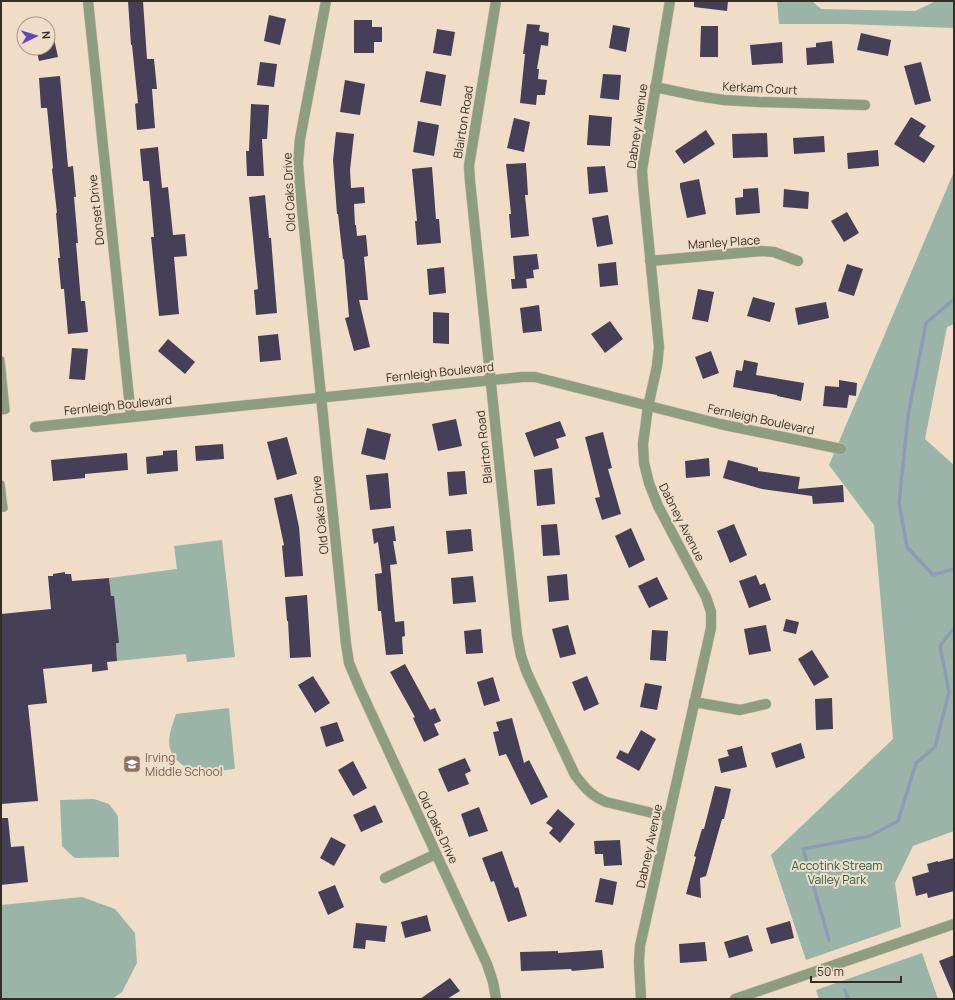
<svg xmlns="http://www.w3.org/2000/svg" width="955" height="1000" viewBox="0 0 955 1000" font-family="Manrope,sans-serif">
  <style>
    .green { fill: #9ab5a8 }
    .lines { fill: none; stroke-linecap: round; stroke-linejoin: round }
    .stream { stroke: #8e9bb6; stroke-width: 3.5 }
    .building { fill: #453f58 }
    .service-casing { stroke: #cabaa7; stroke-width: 8 }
    .minor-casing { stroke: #cabaa7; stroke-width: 11 }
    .tertiary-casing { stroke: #cabaa7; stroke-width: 11 }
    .service { stroke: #8c9d80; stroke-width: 7 }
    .minor { stroke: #8c9d80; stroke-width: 10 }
    .tertiary { stroke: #8c9d80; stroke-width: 10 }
    .labels { text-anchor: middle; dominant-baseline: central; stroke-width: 4; stroke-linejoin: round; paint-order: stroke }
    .street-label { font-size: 12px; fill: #342d25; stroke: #f0ddc8 }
    .education-label { font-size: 12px; fill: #785e54; stroke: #f0ddc8; text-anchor: start }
    .park-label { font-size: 12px; fill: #255e47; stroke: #f0ddc8 }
  </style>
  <rect width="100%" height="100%" fill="#f0ddc8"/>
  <g class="green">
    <path d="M777,1h35l9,8 94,2 21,-10h18v27l-110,-4h-65z"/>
    <path d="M954,169v155l-7,3 -22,112 29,26v366l-41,15 -18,37 6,44 -95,33 -35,-105 122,-116 -19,-214 -45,-60 124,-291z"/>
    <path d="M222,540l13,117 -48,5 -1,-8 -69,7 -1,-18h2l-7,-46 -2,-19 68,-9 -3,-23z"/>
    <path d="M229,708l6,61c-11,1 -27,4 -37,3 -6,0 -10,-3 -14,-6 -22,-15 -15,-31 -8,-52z"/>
    <path d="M94,799l15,5 9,12 1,41 -44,1 -5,-4 -8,-8 -2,-46z"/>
    <path d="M82,897l33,12 20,24 2,30 -15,29 -10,7h-111v-94z"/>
    <path d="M922,953l16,46h-119l-3,-9z"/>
  </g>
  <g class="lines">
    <g class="stream">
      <path d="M954,299l-28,24 -18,93 -9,87 8,44 26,28 21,-6"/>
      <path d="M829,940l-26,-91 67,-13 28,-15 18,-58 19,-16 14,-55 -9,-46 14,-18"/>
      <path d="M845,990l3,9"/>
    </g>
  </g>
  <g class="building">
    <path d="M128,1h15l4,58h7l3,30h-5l3,39 -18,2 -2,-26 3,-1 -6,-58h-1z"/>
    <path d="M694,1h34l-1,10 -33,-4z"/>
    <path d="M269,15l17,4 -6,26 -16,-4z"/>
    <path d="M354,20h18v7h10v15h-8v11h-20z"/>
    <path d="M527,24l13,1 -1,6 10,2 -1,13 -7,-1 -4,24h2l-1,10 9,1 -2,15h-8l-1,10 -16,-2 5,-49h-2z"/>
    <path d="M613,25l17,3 -4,24 -17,-4z"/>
    <path d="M701,26h17v31h-18z"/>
    <path d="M437,29l18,3 -4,24 -18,-3z"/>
    <path d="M48,30h4l6,27 -19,4 -3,-13h12z"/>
    <path d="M861,33l30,7 -3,16 -31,-6z"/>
    <path d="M832,41l2,22 -27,2 -1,-17 10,-1v-4z"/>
    <path d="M782,42l1,21 -31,2 -2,-20z"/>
    <path d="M260,62l17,2 -3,23 -17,-2z"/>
    <path d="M921,62l10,39 -16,4 -11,-39z"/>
    <path d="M426,71l20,4 -5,31 -21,-4z"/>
    <path d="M603,74l18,1 -2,25 -19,-2z"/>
    <path d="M60,76l8,91 5,-1 3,31h-2l4,46h-2l5,58h4l3,31 -20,2 -4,-45h-3l-3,-31h2l-4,-45h1l-5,-44 1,-1 -6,-60h-6l-2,-30z"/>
    <path d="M345,80l20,4 -5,31 -20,-3z"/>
    <path d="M251,104l18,1 -2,34h-5l2,37h-17l-1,-25h3z"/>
    <path d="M589,115l23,2 -2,29 -23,-1z"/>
    <path d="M911,117l15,9 -7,10 16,10 -11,17 -30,-19z"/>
    <path d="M514,118l16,4 -6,30 -17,-4z"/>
    <path d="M418,121l21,4 -5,31 -21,-4z"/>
    <path d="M706,130l9,14 -31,20 -9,-13z"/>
    <path d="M336,132l18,2 -4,36 1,18 13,-1 1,16 -11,1 1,21h1l1,11 9,-1 2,21 -4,1 4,43h-9l11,47 -16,4 -9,-33 4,-1 -5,-58h-1l-5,-45h-1l-4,-54z"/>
    <path d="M767,133l1,24 -35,1 -1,-24z"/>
    <path d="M824,136l1,16 -31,2 -1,-16z"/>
    <path d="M158,147l4,41 6,-1 5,48 12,-1 2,22 -13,1 5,57 -20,2 -8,-79h3l-5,-56h-6l-3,-32z"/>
    <path d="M878,150l1,16 -31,3 -1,-16z"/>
    <path d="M526,163l2,32h-3l4,41 -18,2 -2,-24h2l-5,-50z"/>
    <path d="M605,166l3,26 -19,2 -2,-27z"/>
    <path d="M432,167l4,52h3l2,24 -24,2 -2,-24h2l-5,-52z"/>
    <path d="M699,179l7,35 -19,4 -7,-31v-4z"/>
    <path d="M758,188l2,25 -24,2 -1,-17 8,-1v-8z"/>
    <path d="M784,189l25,3 -1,17 -25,-2z"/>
    <path d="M265,195l4,43h2l6,75 -21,2 -2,-25 4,-1 -9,-92z"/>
    <path d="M847,212l12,21 -15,9 -13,-21z"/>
    <path d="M608,215l5,29 -16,3 -5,-29z"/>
    <path d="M537,254l2,15 -6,1 1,8 -8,1 1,9 -15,1 -1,-10h4l-2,-23z"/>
    <path d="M616,262l2,23 -18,2 -2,-23z"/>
    <path d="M847,264l16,5 -9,27 -16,-5z"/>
    <path d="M444,267l2,26 -17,2 -2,-26z"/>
    <path d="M698,289l16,3 -6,30 -16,-3z"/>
    <path d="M753,297l22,6 -5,19 -23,-6z"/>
    <path d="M826,302l3,16 -31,7 -3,-17z"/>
    <path d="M539,305l3,26 -19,2 -3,-25z"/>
    <path d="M433,312l16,1v31l-16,-1z"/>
    <path d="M610,321l13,18 -18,14 -14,-19z"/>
    <path d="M278,334l3,26 -21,2 -2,-26z"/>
    <path d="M168,339l27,23 -10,12 -27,-23z"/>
    <path d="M72,348l16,1 -3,31 -16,-1z"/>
    <path d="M711,351l8,22 -16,6 -8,-22z"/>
    <path d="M744,360l14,3 -2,12 48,8 -3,18 -24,-5v-1l-44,-8 3,-17 6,1z"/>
    <path d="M839,380l18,3 -1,13 -7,-1 -2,13 -24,-2 2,-20 14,1z"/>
    <path d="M456,419l6,27 -24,5 -6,-27z"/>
    <path d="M560,421l6,15 -10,3 3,9 -25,9 -9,-24z"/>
    <path d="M367,428l24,6 -6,26 -24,-6z"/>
    <path d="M603,432l9,36 -4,1 13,45 -19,6 -7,-22 5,-1 -15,-60z"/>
    <path d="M287,437l10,37 -20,6 -10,-38z"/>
    <path d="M223,444l1,15 -28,2 -1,-15z"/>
    <path d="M177,450l1,21 -31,3 -1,-17 17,-2v-4z"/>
    <path d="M127,453l1,17 -43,4v4l-32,3 -2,-21z"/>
    <path d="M709,458l1,18 -24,2 -1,-17z"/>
    <path d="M728,460l30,8v3l42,6 -2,12 45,-4 1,17 -31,2 -1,-8 -50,-7 -39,-11z"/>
    <path d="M552,468l3,36 -18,2 -3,-36z"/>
    <path d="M465,471l2,23 -18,2 -2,-24z"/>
    <path d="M388,473l3,35 -21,2 -4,-35z"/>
    <path d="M292,494l7,33 4,49 -18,1 -3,-31 2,-1 -10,-47z"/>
    <path d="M557,524l3,31 -17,1 -2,-31z"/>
    <path d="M734,524l13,31 -17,8 -13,-32z"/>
    <path d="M394,526l2,15h-3l4,23 -7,1 5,57 9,-1 1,15 -3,1 1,17 -17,1 -5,-44h-3l-3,-37 7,-1 -4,-31 -4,2 -2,-15z"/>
    <path d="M631,528l14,32 -16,8 -14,-32z"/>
    <path d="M471,529l2,22 -25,3 -2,-23z"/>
    <path d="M65,572v2h6l1,7 37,-3 2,18h3l5,47h-3l1,18 -10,1 1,8 -16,2v-8l-49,5 4,34 -19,2 10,96 -37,3v-190l50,-5 -3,-33h5v-2z"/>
    <path d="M567,574l2,26 -20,2 -2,-26z"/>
    <path d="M756,575l4,10 5,-2 6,17 -22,8 -10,-27z"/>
    <path d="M473,576l3,26 -23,2 -2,-26z"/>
    <path d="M657,577l11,22 -19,9 -11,-22z"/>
    <path d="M307,595l4,62 -21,1 -2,-37h-1l-2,-24z"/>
    <path d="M786,619l13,3 -3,12 -13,-3z"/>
    <path d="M568,625l8,29 -16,4 -8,-29z"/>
    <path d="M766,625l5,26 -22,4 -5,-26z"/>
    <path d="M481,629l2,24 -17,1 -2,-23z"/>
    <path d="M652,630l16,1 -2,30 -16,-1z"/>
    <path d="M812,650l17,27 -15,9 -16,-27z"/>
    <path d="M405,664l25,46 5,-2 6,13 -7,3 5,11 -15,7 -11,-24 2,-1 -25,-45z"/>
    <path d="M313,676l17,27 -15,10 -17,-28z"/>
    <path d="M587,676l12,28 -15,7 -12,-29z"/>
    <path d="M493,677l7,24 -16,5 -7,-24z"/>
    <path d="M645,683l17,3 -5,24 -17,-3z"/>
    <path d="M832,698l1,31 -17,1 -1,-31z"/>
    <path d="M512,718l12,45 5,-3 19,37 -17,8 -25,-51 -7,2 -6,-24 6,-1 -3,-9z"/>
    <path d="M337,722l7,19 -18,6 -6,-20z"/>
    <path d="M641,730l15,9 -17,32 -23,-13 4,-8 8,4z"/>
    <path d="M801,743l4,15 -29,10 -5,-15z"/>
    <path d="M742,746l5,21 -26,6 -3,-14 11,-3 -2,-6z"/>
    <path d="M465,758l6,13 -6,3 4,10 -21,8 -10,-23z"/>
    <path d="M353,761l14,27 -14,8 -15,-26z"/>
    <path d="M715,786l16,3 -7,30h-2l-16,57 -6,2 1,20 -15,-4 10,-37 -2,-1 8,-27h2z"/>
    <path d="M375,805l8,17 -22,10 -8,-17z"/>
    <path d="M479,807l9,24 -19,6 -8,-23z"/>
    <path d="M558,809l17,15 -15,19 -11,-10 4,-5 -7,-5z"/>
    <path d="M1,818h7l3,29 13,-1 4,36 -27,3z"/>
    <path d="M331,837l15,8 -12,21 -14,-8z"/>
    <path d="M620,840l2,25 -18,1 -1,-12h-8l-1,-13z"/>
    <path d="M502,851l13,37 3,-1 9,29 -19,6 -14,-41 -3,1 -9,-24z"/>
    <path d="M954,858v33l-26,7 -1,-5 -11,3 -4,-19 17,-5 -2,-8 11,-3v1z"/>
    <path d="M600,878l17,4 -4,23 -18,-3z"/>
    <path d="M335,885l9,22 -16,8 -10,-23z"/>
    <path d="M427,915l4,16 -26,7 -4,-16z"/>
    <path d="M790,921l4,17 -23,6 -5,-16z"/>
    <path d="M356,923l31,3 -2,16 -19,-2 -1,9 -12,-1z"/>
    <path d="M748,935l5,16 -24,7 -5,-16z"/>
    <path d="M705,942l2,19 -27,2 -1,-19z"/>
    <path d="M602,950l2,18 -32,3 -1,-2 -50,2 -1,-19 38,-1v2z"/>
    <path d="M954,955v41l-15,-35z"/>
    <path d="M450,978l10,13 -13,8h-27z"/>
  </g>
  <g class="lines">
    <defs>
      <g id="service">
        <path d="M1,360l5,50 -5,1"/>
        <path d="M1,484l3,24h-3"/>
      </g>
      <g id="minor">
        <path d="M88,1l43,416"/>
        <path d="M326,1l-26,138 -2,24 2,25 46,456 3,19 11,26 127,275 6,18 3,17"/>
        <path d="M496,1l-27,165 1,15 47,454 4,21 6,17 48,102c10,13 15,20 31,27l63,15"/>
        <path d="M655,87l43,9 26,4 35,2 106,3"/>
        <path d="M650,261l111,-10 13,1 24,9"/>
        <path d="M35,427l487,-50h13l185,47 121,25"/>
        <path d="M694,702l46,8 26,-6"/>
        <path d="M385,878l51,-24"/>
        <path d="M641,999l-2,-37 1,-16 71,-318v-16l-5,-15 -48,-91 -9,-23 -5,-20 -1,-19 5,-37 9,-41 2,-19 -16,-162 -1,-15 28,-169"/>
      </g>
      <path id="tertiary" d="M735,999l219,-75"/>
    </defs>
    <use href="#service" class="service-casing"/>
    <use href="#minor" class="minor-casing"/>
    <use href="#tertiary" class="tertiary-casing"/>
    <use href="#service" class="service"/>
    <use href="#minor" class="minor"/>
    <use href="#tertiary" class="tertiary"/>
  </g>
  <defs>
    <symbol id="school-square" viewBox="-11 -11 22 22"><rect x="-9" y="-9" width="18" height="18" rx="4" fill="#8d6e63" stroke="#f0ddc8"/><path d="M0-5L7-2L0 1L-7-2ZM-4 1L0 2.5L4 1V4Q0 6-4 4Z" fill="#fff"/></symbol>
  </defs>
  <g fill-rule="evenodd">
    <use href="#school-square" x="122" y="754" width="20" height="20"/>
  </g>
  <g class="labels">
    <g class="street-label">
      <text transform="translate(760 88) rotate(3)">Kerkam Court</text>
      <text transform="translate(463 122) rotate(-81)">Blairton Road</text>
      <text transform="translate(637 126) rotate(-82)">Dabney Avenue</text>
      <text transform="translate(289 192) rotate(-93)">Old Oaks Drive</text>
      <text transform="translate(96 210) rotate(-96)">Donset Drive</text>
      <text transform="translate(724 242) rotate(-4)">Manley Place</text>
      <text transform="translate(440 372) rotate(-6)">Fernleigh Boulevard</text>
      <text transform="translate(118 405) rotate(-6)">Fernleigh Boulevard</text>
      <text transform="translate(761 419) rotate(12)">Fernleigh Boulevard</text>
      <text transform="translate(484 447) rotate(-96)">Blairton Road</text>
      <text transform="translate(320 515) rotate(-96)">Old Oaks Drive</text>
      <text transform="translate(682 522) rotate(63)">Dabney Avenue</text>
      <text transform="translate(438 827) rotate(65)">Old Oaks Drive</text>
      <text transform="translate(649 846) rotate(-78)">Dabney Avenue</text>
    </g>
    <g class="education-label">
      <text x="145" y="757">Irving<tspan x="145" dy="14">Middle School</tspan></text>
    </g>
    <g class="park-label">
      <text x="837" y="865">Accotink Stream<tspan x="837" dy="14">Valley Park</tspan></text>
    </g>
  </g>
  <rect width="955" height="1000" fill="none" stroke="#342d25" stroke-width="4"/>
  <g transform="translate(36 36) rotate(85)"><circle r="19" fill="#f0ddc8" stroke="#a59787"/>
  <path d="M0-3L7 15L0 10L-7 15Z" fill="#6347bf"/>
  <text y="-6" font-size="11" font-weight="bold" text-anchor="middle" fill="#342d25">N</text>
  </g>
  <path d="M811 976v6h90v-6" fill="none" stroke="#342d25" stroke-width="2"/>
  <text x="817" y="976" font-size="12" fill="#342d25" stroke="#f0ddc8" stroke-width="3" paint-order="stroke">50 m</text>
</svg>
